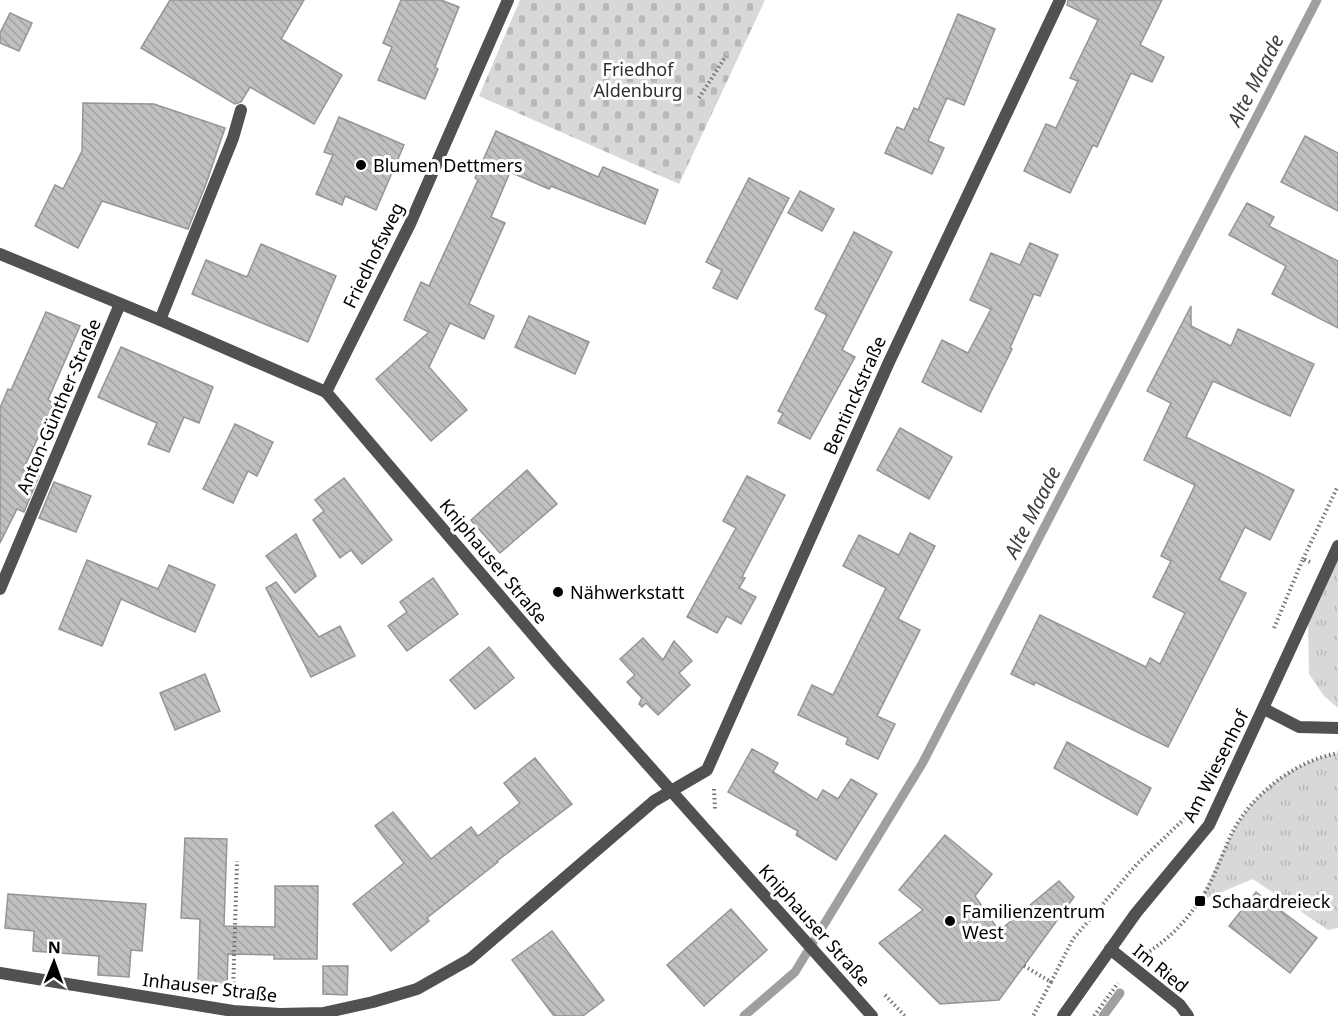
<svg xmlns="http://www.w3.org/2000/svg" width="1338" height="1016" viewBox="0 0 1338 1016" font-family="'Noto Sans',sans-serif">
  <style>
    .grass { fill: url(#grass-tufts) }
    .cemetery { fill: url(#cemetery-stones) }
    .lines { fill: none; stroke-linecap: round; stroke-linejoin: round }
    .stream { stroke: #9f9f9f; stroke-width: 9 }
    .building { fill: url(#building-back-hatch); stroke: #959595; stroke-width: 1.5 }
    .path { stroke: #737373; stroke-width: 4; stroke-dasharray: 1.5 3; stroke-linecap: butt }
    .service { stroke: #515151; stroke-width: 12 }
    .minor { stroke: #515151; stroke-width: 12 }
    .poi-dot { fill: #000; stroke: #fff; stroke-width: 2 }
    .labels { text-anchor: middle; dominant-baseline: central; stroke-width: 6; stroke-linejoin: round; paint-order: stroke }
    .park-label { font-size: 18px; fill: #2f2f2f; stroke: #fff }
    .poi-label { font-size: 18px; fill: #000; stroke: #fff; text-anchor: start }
    .street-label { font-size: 18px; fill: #000; stroke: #fff }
    .water-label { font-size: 20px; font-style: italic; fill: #404040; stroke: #fff }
  </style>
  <defs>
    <pattern id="grass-tufts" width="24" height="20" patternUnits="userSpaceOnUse" patternTransform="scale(1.5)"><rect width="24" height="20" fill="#d8d8d8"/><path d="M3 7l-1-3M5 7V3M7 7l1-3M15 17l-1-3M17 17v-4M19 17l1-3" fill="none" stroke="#b8b8b8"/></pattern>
    <pattern id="cemetery-stones" width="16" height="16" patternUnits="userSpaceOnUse" patternTransform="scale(1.5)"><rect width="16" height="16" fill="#d8d8d8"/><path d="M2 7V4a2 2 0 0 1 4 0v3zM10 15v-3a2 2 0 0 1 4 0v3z" fill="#b8b8b8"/></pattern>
    <pattern id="building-back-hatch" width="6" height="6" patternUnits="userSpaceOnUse" patternTransform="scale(1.5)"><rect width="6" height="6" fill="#c0c0c0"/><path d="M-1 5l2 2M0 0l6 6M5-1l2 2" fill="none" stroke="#a3a3a3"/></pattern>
  </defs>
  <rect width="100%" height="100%" fill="#fff"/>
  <g class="grass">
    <path d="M1338,547v161l-14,-12 -15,-22 -1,-49 1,-16z"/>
    <path d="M1338,753v175l-10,2 -75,-51 -53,22c11,-23 21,-48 34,-71 21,-38 61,-69 104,-77z"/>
  </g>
  <path class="cemetery" d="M520,0h245l-86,184 -200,-88z"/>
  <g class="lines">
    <g class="stream">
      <path d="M744,1016l51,-44 127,-208 395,-764"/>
      <path d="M1103,1016l17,-23"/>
    </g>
  </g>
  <g class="building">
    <path d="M170,0h134l-23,39 61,36 -28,49 -64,-37 -9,15 -6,2 -94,-56z"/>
    <path d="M401,0h40l18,7 -24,60 3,2 -13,30 -47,-19 14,-33 -9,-4z"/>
    <path d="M1068,0h94l-22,45 24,12 -12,25 -21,-9 -34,74 -4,-2 -23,48 -46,-22 22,-47 10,4 22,-47 -8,-3 28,-58 -31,-15z"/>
    <path d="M10,13l22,10 -13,28 -19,-8v-10z"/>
    <path d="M958,14l37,15 -31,76 -17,-7 -19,43 16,7 -12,26 -47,-21 12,-26 7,3 10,-22 4,2z"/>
    <path d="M83,103l71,1 71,24 -19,56 -18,45 -86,-28 -24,47 -43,-22 20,-41 8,4 19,-38z"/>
    <path d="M339,117l65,28 -28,65 -31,-14 -3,9 -26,-11 17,-39 -9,-3z"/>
    <path d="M496,131l102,46 5,-10 55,23 -13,34 -94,-38 -2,3 -39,-17 -19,45 14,6 -36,81 25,12 -10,23 -34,-16 -21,44 38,43 -36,31 -55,-62 53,-47 -25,-12 17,-38 8,4 49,-106 -3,-2z"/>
    <path d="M1305,136l33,17v58l-57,-29z"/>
    <path d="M749,178l40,20 -52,101 -24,-11 9,-18 -16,-8z"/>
    <path d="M800,191l34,18 -12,22 -34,-18z"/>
    <path d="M1247,203l27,14 -5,9 69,35v67l-66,-34 14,-28 -57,-31z"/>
    <path d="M854,232l38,20 -50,98 13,7 -45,82 -32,-16 5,-10 -5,-2 49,-96 -12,-6z"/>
    <path d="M1030,243l28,12 -18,41 -6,-2 -24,54 2,1 -31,63 -59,-30 20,-42 26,13 23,-44 -21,-9 21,-47 29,12z"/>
    <path d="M261,244l75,32 -28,66 -116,-48 14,-34 41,17z"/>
    <path d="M1191,306v20l40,20 7,-17 76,35 -24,52 -77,-35 -27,56 108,53 -24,50 -25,-13 -26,53 27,13 -78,154 -133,-65 -1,3 -23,-11 29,-59 106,52 4,-9 10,6 25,-51 -32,-16 18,-36 -10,-5 34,-71 -51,-25 27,-57 -24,-12z"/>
    <path d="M46,312l34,14 -32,74 6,3 -31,67 16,6 -15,36 -7,-3 -17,34v-135l8,-19 3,1z"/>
    <path d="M529,316l60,26 -14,32 -60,-27z"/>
    <path d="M121,347l92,40 -14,36 -15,-6 -15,35 -21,-8 9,-21 -59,-26z"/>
    <path d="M235,424l38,18 -16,34 -9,-5 -15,32 -30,-14z"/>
    <path d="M900,428l52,29 -23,42 -52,-29z"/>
    <path d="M527,470l30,34 -57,49 -29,-33z"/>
    <path d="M747,476l38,19 -43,82 3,1 -6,10 17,9 -15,27 -14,-8 -10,17 -30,-16 49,-89 -13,-7z"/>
    <path d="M344,478l48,62 -30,24 -11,-14 -11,8 -27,-38 11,-9 -9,-11z"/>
    <path d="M54,482l37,14 -15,36 -37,-14z"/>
    <path d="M910,533l25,13 -37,73 22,11 -43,86 18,8 -17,35 -32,-15 2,-6 -50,-23 14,-30 21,10 53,-107 -43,-22 16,-31 40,20z"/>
    <path d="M296,534l20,42 -21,17 -29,-37z"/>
    <path d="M87,560l71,29 11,-24 46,20 -20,47 -74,-33 -19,47 -43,-17z"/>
    <path d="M433,578l25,36 -51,37 -19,-25 19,-14 -7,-10z"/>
    <path d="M276,582l43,55 21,-11 15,30 -44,21 -45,-89z"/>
    <path d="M643,638l20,22 11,-19 18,20 -13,12 11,12 -32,30 -12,-12 -4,4 -3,-3 3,-6 -15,-16 8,-7 -15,-16z"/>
    <path d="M489,647l25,31 -39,31 -25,-29z"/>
    <path d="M205,674l15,37 -45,19 -15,-37z"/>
    <path d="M1067,742l84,46 -14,27 -83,-47z"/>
    <path d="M752,749l26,14 -5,9 44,28 6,-10 15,9 13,-20 26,15 -41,66 -40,-25 2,-4 -70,-39z"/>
    <path d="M535,758l37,46 -75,57 1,1 -71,56 2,3 -38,30 -38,-47 51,-41 -29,-37 18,-14 38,47 40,-32 7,9 42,-33 -16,-20z"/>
    <path d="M945,835l47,39 -17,22 24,35 60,-50 15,16 -75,103 -59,4 -61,-61 44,-33 -24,-20z"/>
    <path d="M185,838l42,1 -3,87 51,1v-41h43l-1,73h-43v-4l-46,-1 -1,31 -29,-1 2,-65 -19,-1z"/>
    <path d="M1256,892l61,46 -27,35 -61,-47z"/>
    <path d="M8,894l138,10 -4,47 -11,-1 -2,27 -31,-2 1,-19 -66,-5 1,-20 -29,-3z"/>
    <path d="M731,909l36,41 -63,56 -37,-41z"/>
    <path d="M552,931l52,69 -21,16h-29l-42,-56z"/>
    <path d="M323,966h25l-1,29 -24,-1z"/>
  </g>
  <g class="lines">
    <g class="path">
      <path d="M699,98l27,-42"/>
      <path d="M1303,559l35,-73"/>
      <path d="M1274,628l29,-69 7,3"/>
      <path d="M714,789l1,20"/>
      <path d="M1146,954c23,-16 36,-28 52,-51 15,-20 23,-47 34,-70 20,-39 63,-72 106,-80"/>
      <path d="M1024,966l27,16 -18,34"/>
      <path d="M1051,982l22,-43 64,-75 47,-45"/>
      <path d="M233,992l4,-131"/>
      <path d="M885,995l20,21"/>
      <path d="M1094,1016l24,-33"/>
    </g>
    <path class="service" d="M160,320l73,-182 8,-28"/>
    <g class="minor">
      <path d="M0,254l160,66 166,72 232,272 314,352"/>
      <path d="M326,392l84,-168 98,-224"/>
      <path d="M0,589l120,-285"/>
      <path d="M1264,709l35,18 39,1"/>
      <path d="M1110,949l70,56 8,11"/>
      <path d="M0,973l233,38 47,3 43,-1 50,-11 44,-13 53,-30 184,-158 53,-31 182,-408 171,-362"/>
      <path d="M1063,1016l73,-103 73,-88 129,-279"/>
    </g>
  </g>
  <g class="poi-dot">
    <circle cx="361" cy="165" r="6"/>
    <circle cx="558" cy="592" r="6"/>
    <rect x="1194" y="895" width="12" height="12" rx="3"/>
    <circle cx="950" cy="921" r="6"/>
  </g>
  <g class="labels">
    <g class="park-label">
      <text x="638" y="69">Friedhof<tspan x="638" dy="21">Aldenburg</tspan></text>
    </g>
    <g class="poi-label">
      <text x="373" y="165">Blumen Dettmers</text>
      <text x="570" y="592">Nähwerkstatt</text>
      <text x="1212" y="901">Schaardreieck</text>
      <text x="962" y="911">Familienzentrum<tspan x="962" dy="21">West</tspan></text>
    </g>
    <g class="street-label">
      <text transform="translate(373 255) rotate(-64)">Friedhofsweg</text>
      <text transform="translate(854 395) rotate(-66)">Bentinckstraße</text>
      <text transform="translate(58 406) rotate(-67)">Anton-Günther-Straße</text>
      <text transform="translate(494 561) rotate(50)">Kniphauser Straße</text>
      <text transform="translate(1215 766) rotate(-63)">Am Wiesenhof</text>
      <text transform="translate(815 925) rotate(48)">Kniphauser Straße</text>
      <text transform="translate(1161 968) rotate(39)">Im Ried</text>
      <text transform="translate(210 987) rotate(7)">Inhauser Straße</text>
    </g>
    <g class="water-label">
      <text transform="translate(1255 80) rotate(-63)">Alte Maade</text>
      <text transform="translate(1032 512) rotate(-63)">Alte Maade</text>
    </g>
  </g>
  <g transform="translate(54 962) rotate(1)" stroke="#ffffff" stroke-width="4.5" paint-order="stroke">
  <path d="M0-4.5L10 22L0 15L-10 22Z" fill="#000000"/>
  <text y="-9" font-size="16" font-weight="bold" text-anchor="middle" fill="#000000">N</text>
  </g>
</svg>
